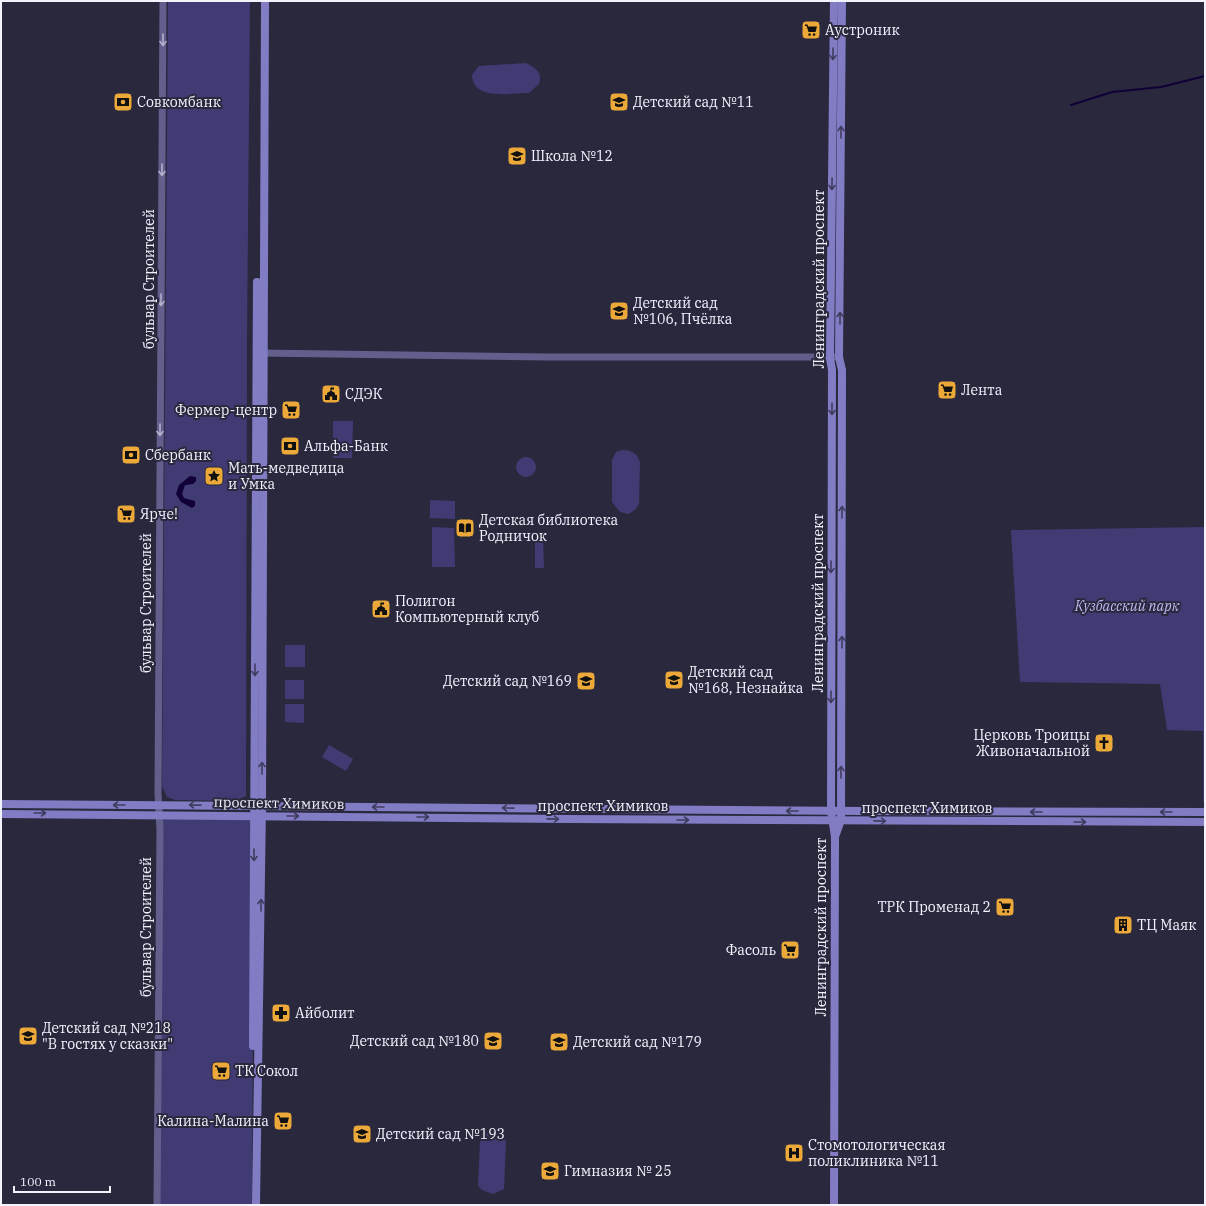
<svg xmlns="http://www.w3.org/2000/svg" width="1206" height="1206" viewBox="0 0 1206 1206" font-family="'IBM Plex Serif',serif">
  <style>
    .green { fill: #413b74 }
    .water { fill: #100037 }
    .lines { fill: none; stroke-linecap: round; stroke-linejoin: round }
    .stream { stroke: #100037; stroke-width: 2 }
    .tertiary { stroke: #625f8d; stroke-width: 7 }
    .secondary { stroke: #817cc4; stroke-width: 8 }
    .oneway { stroke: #b2b0cb }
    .oneway2 { stroke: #3f3d5f }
    .labels { text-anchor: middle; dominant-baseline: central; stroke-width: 4; stroke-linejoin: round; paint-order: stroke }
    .poi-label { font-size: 14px; fill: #f3f3fe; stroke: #29283d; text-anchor: start }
    .street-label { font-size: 14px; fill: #f3f3fe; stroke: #29283d }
    .park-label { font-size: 14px; font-style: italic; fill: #bbb9f1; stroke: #29283d }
  </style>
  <rect width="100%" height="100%" fill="#29283d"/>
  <g class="green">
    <path d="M168,1h82l-3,338 -1,457 -11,5 -60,-1 -8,-3 -5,-11z"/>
    <path d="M526,63c10,5 17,10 13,21l-10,9c-19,0 -56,8 -57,-18l7,-9z"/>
    <path d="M333,421h20l-1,37h-19z"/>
    <path d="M622,450c9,0 15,3 18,12l-1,42 -3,5 -7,5 -9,-2 -8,-10v-42l4,-8z"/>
    <circle cx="526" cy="467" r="10"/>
    <path d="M430,500l25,1v18l-25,-1z"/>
    <path d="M432,527l22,1 1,39h-23z"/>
    <path d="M1205,527v275h-2v-71l-36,-1 -7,-46 -140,-2 -9,-152z"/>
    <path d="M535,538h8l1,30h-9z"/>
    <rect x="285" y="645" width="20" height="22"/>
    <rect x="285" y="680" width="19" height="19"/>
    <path d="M285,704h19v19l-19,-1z"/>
    <path d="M329,745l24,14 -7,12 -24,-14z"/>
    <path d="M159,814l95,2 -2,389h-95z"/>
    <path d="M493,1130l11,6 2,6 -2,47 -11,5 -11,-4 -4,-4 2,-46 4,-7z"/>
  </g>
  <path class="water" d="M190,476l6,1v4l-3,3 -8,1 -3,9 2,4 11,3v5l-3,2 -11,-6 -5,-8 3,-9z"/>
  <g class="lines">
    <path class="stream" d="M1071,105l41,-13 49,-5 44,-11"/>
    <g class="tertiary">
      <path d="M259,353l289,4h291"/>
      <path d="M157,1205l3,-375 -2,-37 5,-792"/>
    </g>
    <g class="secondary">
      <path d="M834,1l-4,357 2,12 -1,441 4,26 -1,368"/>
      <path d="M1,804l860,7 344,1"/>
      <path d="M1,814l567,5 637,3"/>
      <path d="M835,837l6,-17 1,-450 -3,-13 3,-356"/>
      <path d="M253,1046l4,-764"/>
      <path d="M256,1205l6,-398 3,-806"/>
    </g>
  </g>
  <defs><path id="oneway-shaft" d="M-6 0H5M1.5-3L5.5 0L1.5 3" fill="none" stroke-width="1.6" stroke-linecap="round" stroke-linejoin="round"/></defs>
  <g class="oneway">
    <use href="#oneway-shaft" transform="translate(163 40) rotate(90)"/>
    <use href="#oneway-shaft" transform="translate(162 170) rotate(90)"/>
    <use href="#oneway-shaft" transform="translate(161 300) rotate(90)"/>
    <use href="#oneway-shaft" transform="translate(160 430) rotate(90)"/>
  </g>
  <g class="oneway2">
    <use href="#oneway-shaft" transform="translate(833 54) rotate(91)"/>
    <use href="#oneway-shaft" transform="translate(841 132) rotate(-90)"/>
    <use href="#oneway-shaft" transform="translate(832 184) rotate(91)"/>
    <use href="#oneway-shaft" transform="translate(840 318) rotate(-90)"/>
    <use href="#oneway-shaft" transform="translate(832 409) rotate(90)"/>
    <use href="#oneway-shaft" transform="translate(842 512) rotate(-90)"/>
    <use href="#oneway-shaft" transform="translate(831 567) rotate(90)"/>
    <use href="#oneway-shaft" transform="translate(842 642) rotate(-90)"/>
    <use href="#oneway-shaft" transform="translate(255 670) rotate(90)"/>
    <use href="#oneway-shaft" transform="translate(831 697) rotate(90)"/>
    <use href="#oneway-shaft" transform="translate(262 768) rotate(-90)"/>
    <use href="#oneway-shaft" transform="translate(841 772) rotate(-90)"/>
    <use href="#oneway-shaft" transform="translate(119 805) rotate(-180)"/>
    <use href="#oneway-shaft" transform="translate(195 805) rotate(-179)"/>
    <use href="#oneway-shaft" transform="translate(378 807) rotate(-180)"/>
    <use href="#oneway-shaft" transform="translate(508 808) rotate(-179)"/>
    <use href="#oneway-shaft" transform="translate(792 811) rotate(-180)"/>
    <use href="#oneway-shaft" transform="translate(1036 812) rotate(-180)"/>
    <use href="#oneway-shaft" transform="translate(1166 812) rotate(-180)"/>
    <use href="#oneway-shaft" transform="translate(40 813)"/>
    <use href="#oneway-shaft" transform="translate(293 816)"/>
    <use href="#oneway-shaft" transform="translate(423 817)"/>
    <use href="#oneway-shaft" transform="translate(553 819) rotate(1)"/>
    <use href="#oneway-shaft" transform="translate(683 820)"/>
    <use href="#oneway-shaft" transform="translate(880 821) rotate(1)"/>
    <use href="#oneway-shaft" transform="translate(1080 822)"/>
    <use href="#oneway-shaft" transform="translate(254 855) rotate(90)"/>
    <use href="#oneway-shaft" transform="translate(261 905) rotate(-90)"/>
  </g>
  <defs>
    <symbol id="supermarket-square" viewBox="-11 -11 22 22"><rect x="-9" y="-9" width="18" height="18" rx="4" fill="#eca93a" stroke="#29283d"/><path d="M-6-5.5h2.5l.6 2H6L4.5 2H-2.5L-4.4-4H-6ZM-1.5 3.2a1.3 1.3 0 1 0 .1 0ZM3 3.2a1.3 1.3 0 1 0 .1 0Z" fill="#111"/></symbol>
    <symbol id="bank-square" viewBox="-11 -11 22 22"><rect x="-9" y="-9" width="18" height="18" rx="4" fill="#eca93a" stroke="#29283d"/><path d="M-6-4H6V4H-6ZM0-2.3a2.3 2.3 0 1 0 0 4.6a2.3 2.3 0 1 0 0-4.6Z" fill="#111"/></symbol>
    <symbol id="school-square" viewBox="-11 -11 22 22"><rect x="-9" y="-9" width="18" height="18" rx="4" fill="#eca93a" stroke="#29283d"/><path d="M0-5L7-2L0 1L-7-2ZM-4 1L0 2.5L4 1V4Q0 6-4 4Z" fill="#111"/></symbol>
    <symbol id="civic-square" viewBox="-11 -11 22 22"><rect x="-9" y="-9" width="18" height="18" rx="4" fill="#eca93a" stroke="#29283d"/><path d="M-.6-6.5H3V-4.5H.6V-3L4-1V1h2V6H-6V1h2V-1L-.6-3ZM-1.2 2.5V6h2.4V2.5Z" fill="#111"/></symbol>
    <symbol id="sight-square" viewBox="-11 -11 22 22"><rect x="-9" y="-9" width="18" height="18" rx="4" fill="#eca93a" stroke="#29283d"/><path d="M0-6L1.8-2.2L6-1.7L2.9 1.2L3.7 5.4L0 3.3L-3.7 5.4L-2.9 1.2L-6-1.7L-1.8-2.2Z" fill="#111"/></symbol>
    <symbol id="library-square" viewBox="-11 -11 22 22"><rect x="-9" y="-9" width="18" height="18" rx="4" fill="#eca93a" stroke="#29283d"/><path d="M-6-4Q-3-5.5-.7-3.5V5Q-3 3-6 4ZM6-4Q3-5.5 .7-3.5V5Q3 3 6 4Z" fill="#111"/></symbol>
    <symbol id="church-square" viewBox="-11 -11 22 22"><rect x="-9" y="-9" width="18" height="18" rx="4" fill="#eca93a" stroke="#29283d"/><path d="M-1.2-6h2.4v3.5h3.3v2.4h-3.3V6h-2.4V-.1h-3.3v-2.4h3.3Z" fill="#111"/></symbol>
    <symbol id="building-square" viewBox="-11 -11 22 22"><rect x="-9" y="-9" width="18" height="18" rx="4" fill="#eca93a" stroke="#29283d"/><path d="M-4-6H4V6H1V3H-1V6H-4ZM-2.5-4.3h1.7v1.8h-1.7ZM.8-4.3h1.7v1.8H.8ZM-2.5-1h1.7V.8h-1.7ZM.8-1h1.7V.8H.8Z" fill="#111"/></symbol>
    <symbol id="pharmacy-square" viewBox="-11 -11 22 22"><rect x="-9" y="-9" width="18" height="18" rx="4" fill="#eca93a" stroke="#29283d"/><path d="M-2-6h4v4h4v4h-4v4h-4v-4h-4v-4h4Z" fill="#111"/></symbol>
    <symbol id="hospital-square" viewBox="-11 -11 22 22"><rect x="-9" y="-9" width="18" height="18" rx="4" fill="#eca93a" stroke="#29283d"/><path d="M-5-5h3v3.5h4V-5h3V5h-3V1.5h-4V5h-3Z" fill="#111"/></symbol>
  </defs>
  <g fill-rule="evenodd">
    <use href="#supermarket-square" x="800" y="19" width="22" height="22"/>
    <use href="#bank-square" x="112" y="91" width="22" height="22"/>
    <use href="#school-square" x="608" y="91" width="22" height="22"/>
    <use href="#school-square" x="506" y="145" width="22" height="22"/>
    <use href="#school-square" x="608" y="300" width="22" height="22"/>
    <use href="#supermarket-square" x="936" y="379" width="22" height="22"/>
    <use href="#civic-square" x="320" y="383" width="22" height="22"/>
    <use href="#supermarket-square" x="280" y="399" width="22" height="22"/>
    <use href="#bank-square" x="279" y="435" width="22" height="22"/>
    <use href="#bank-square" x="120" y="444" width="22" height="22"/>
    <use href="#sight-square" x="203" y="465" width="22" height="22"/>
    <use href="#supermarket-square" x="115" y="503" width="22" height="22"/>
    <use href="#library-square" x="454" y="517" width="22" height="22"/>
    <use href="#civic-square" x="370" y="598" width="22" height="22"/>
    <use href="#school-square" x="663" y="669" width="22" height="22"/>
    <use href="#school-square" x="575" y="670" width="22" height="22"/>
    <use href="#church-square" x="1093" y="732" width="22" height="22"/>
    <use href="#supermarket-square" x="994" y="896" width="22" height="22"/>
    <use href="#building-square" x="1112" y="914" width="22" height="22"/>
    <use href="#supermarket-square" x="779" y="939" width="22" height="22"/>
    <use href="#pharmacy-square" x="270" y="1002" width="22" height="22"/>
    <use href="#school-square" x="17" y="1025" width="22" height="22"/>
    <use href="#school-square" x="482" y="1030" width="22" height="22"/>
    <use href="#school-square" x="548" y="1031" width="22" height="22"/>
    <use href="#supermarket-square" x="210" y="1060" width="22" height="22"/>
    <use href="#supermarket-square" x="272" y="1110" width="22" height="22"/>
    <use href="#school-square" x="351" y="1123" width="22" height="22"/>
    <use href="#hospital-square" x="783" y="1142" width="22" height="22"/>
    <use href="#school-square" x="539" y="1160" width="22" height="22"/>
  </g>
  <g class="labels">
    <g class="poi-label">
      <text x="825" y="30">Аустроник</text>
      <text x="137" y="102">Совкомбанк</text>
      <text x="633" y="102">Детский сад №11</text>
      <text x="531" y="156">Школа №12</text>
      <text x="633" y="303">Детский сад<tspan x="633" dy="16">№106, Пчёлка</tspan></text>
      <text x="961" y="390">Лента</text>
      <text x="345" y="394">СДЭК</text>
      <text x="277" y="410" text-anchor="end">Фермер-центр</text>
      <text x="304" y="446">Альфа-Банк</text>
      <text x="145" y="455">Сбербанк</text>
      <text x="228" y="468">Мать-медведица<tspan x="228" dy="16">и Умка</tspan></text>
      <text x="140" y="514">Ярче!</text>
      <text x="479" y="520">Детская библиотека<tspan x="479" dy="16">Родничок</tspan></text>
      <text x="395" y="601">Полигон<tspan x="395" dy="16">Компьютерный клуб</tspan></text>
      <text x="688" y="672">Детский сад<tspan x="688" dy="16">№168, Незнайка</tspan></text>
      <text x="572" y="681" text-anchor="end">Детский сад №169</text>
      <text x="1090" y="735" text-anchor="end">Церковь Троицы<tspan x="1090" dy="16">Живоначальной</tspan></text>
      <text x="991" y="907" text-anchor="end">ТРК Променад 2</text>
      <text x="1137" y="925">ТЦ Маяк</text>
      <text x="776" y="950" text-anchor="end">Фасоль</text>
      <text x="295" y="1013">Айболит</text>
      <text x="42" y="1028">Детский сад №218<tspan x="42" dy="16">"В гостях у сказки"</tspan></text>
      <text x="479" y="1041" text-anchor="end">Детский сад №180</text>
      <text x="573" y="1042">Детский сад №179</text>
      <text x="235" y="1071">ТК Сокол</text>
      <text x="269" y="1121" text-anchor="end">Калина-Малина</text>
      <text x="376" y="1134">Детский сад №193</text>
      <text x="808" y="1145">Стомотологическая<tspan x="808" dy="16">поликлиника №11</tspan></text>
      <text x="564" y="1171">Гимназия № 25</text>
    </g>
    <g class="street-label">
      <text transform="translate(149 279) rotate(-90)">бульвар Строителей</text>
      <text transform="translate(819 279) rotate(-90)">Ленинградский проспект</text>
      <text transform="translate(146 603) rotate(-90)">бульвар Строителей</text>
      <text transform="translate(818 603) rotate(-90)">Ленинградский проспект</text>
      <text transform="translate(279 803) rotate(1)">проспект Химиков</text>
      <text x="603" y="806">проспект Химиков</text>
      <text x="927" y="808">проспект Химиков</text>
      <text transform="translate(146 927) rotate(-90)">бульвар Строителей</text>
      <text transform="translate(821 927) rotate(-90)">Ленинградский проспект</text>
    </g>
    <g class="park-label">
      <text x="1127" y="606">Кузбасский парк</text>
    </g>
  </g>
  <rect width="1206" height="1206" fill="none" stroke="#f3f3fe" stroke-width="4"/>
  <path d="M14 1186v6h96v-6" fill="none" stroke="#f3f3fe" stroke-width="2"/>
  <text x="20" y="1186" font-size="12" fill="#f3f3fe" stroke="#29283d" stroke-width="3" paint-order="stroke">100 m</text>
</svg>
